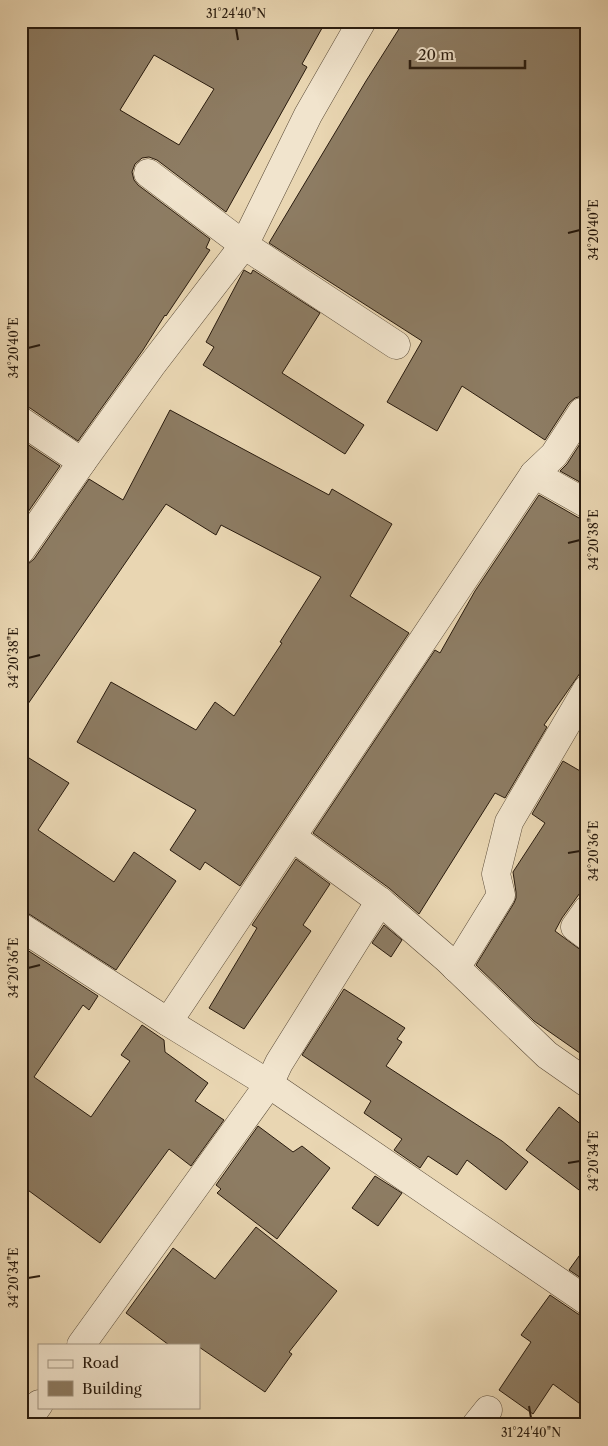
<svg xmlns="http://www.w3.org/2000/svg" width="608" height="1446" viewBox="0 0 608 1446" font-family="'Libre Caslon Text',serif">
  <style>
    .building { fill: #8d7c63; stroke: #291b0e; fill-rule: evenodd }
    .lines { fill: none; stroke-linecap: round; stroke-linejoin: round }
    .street-casing { stroke: #594a37; stroke-width: 29 }
    .street { stroke: #f1e4cd; stroke-width: 28 }
    .ticks { fill: none; stroke: #291b0e; stroke-width: 2 }
    .neatline { fill: none; stroke: #291b0e; stroke-width: 2 }
    .ticks-label { font-size: 12px; text-anchor: middle; fill: #291b0e }
  </style>
  <rect width="100%" height="100%" fill="#e9d6b2"/>
  <filter id="stains"><feTurbulence type="fractalNoise" baseFrequency=".004" numOctaves="4"/><feColorMatrix values="0 0 0 0 .2 0 0 0 0 .09 0 0 0 0 .02 0 0 0 .5 -.17"/></filter>
  <radialGradient id="worn" r=".72"><stop offset=".6" stop-color="#630" stop-opacity="0"/><stop offset="1" stop-color="#630" stop-opacity=".3"/></radialGradient>
  <g class="building">
    <path d="M21,21h305l-24,43 5,3 -81,145 -69,-52 -8,-3 -7,1 -7,6 -3,8 2,8 4,5 72,54 -4,9 4,2 -44,66 -1,-1 -22,35 -65,91 -48,-33 -9,-2zM154,55l60,34 -35,56 -59,-35z"/>
    <path d="M404,21h183v377l-5,-2 -7,2 -6,5 -24,37 -83,-54 -25,45 -50,-29 35,-61 -153,-98 97,-162z"/>
    <path d="M244,270l7,4 2,-4 67,43 -38,60 82,52 -19,29 -142,-89 11,-18 -8,-5z"/>
    <path d="M170,410l159,85 3,-6 60,35 -42,72 59,37 -169,253 -35,-24 -5,8 -30,-20 26,-40 -119,-68 34,-60 85,48 19,-28 19,14 48,-73 -2,-1 41,-65 -100,-52 -5,10 -50,-31 -145,210v-149l7,-1 6,-5 55,-80 34,21z"/>
    <path d="M587,433v53l-27,-15 7,-7z"/>
    <path d="M21,440l39,26 -39,56z"/>
    <path d="M539,495l40,23 8,2v143l-43,62 3,2 -42,71 -10,-5 -76,121 -30,-26 -76,-55 122,-183 5,3 35,-62z"/>
    <path d="M21,753l48,30 -31,47 76,52 20,-30 42,29 -60,89 -87,-56 -8,-3z"/>
    <path d="M563,761l24,14v108l-25,35 -7,13 23,17 9,6v104l-53,-37 -58,-56 38,-62 2,-5v-6l-3,-20 32,-49 -13,-9z"/>
    <path d="M296,859l34,25 -27,41 8,6 -67,98 -35,-21 48,-80 -5,-3z"/>
    <path d="M384,925l18,15 -11,17 -19,-14z"/>
    <path d="M21,946l77,50 -9,14 -6,-5 -49,72 57,40 39,-56 -9,-6 21,-30 22,15 1,12 43,31 -13,18 29,19 -33,46 -22,-17 -69,94 -79,-58z"/>
    <path d="M344,989l61,39 -8,11 5,3 -16,24 116,75 26,21 -22,28 -39,-30 -10,15 -29,-19 -8,12 -26,-18 8,-11 -38,-26 7,-12 -69,-46z"/>
    <path d="M559,1107l28,22v67l-61,-46z"/>
    <path d="M258,1126l35,26 9,-6 28,22 -53,71 -60,-46 4,-4 -5,-4z"/>
    <path d="M375,1176l27,17 -24,33 -26,-18z"/>
    <path d="M256,1227l81,64 -48,61 3,2 -27,38 -66,-45v-2h-30l-43,-32 47,-65 42,31z"/>
    <path d="M587,1245v37l-18,-12z"/>
    <path d="M550,1295l28,19 9,2v93l-34,-25 -20,30 -34,-24 32,-48 -10,-7z"/>
  </g>
  <g class="lines">
    <defs>
      <g id="street">
        <path d="M148,173l96,72 152,100"/>
        <path d="M21,421l61,41"/>
        <path d="M534,474l53,30"/>
        <path d="M21,550l61,-88 69,-96 93,-121 64,-130 54,-94"/>
        <path d="M292,837l88,64 67,58 100,96 40,28"/>
        <path d="M587,910l-12,17 12,9"/>
        <path d="M21,927l147,95 101,62 318,217"/>
        <path d="M456,968l45,-73 -5,-21 13,-52 78,-133"/>
        <path d="M168,1022l366,-548 20,-19 28,-43"/>
        <path d="M81,1345l188,-261 10,-21 101,-162"/>
        <path d="M24,1425l15,-21"/>
        <path d="M476,1425l12,-15"/>
      </g>
    </defs>
    <use href="#street" class="street-casing"/>
    <use href="#street" class="street"/>
  </g>
  <path class="ticks" d="M236,28l2,12M568,233l12,-3M28,348l12,-3M568,543l12,-3M28,658l12,-3M568,853l12,-2M28,968l12,-3M568,1163l12,-2M28,1278l12,-2M529,1406l2,12"/>
  <rect width="608" height="1446" fill="none" stroke="#e9d6b2" stroke-width="55"/>
  <rect x="38" y="1344" width="162" height="65" fill="#f1e4cd" stroke="#a19481"/>
  <rect x="48" y="1360" width="25" height="8" fill="#f1e4cd" stroke="#a19481"/>
  <text x="82" y="1368" font-size="15" fill="#291b0e">Road</text>
  <rect x="48" y="1381" width="25" height="15" fill="#8d7c63" stroke="#a19481"/>
  <text x="82" y="1394" font-size="15" fill="#291b0e">Building</text>
  <path d="M410 60v8h115v-8" fill="none" stroke="#291b0e" stroke-width="2.5"/>
  <text x="418" y="60" font-size="15" fill="#291b0e" stroke="#f1e4cd" stroke-width="4" paint-order="stroke">20 m</text>
  <rect x="28" y="28" width="552" height="1390" class="neatline"/>
  <g class="ticks-label">
    <text x="236" y="18">31°24'40"N</text>
    <text transform="translate(594 230) rotate(-90)" y="4">34°20'40"E</text>
    <text transform="translate(14 348) rotate(-90)" y="4">34°20'40"E</text>
    <text transform="translate(594 540) rotate(-90)" y="4">34°20'38"E</text>
    <text transform="translate(14 658) rotate(-90)" y="4">34°20'38"E</text>
    <text transform="translate(594 851) rotate(-90)" y="4">34°20'36"E</text>
    <text transform="translate(14 968) rotate(-90)" y="4">34°20'36"E</text>
    <text transform="translate(594 1161) rotate(-90)" y="4">34°20'34"E</text>
    <text transform="translate(14 1278) rotate(-90)" y="4">34°20'34"E</text>
    <text x="531" y="1437">31°24'40"N</text>
  </g>
  <rect width="100%" height="100%" filter="url(#stains)"/>
  <rect width="100%" height="100%" fill="url(#worn)"/>
</svg>
